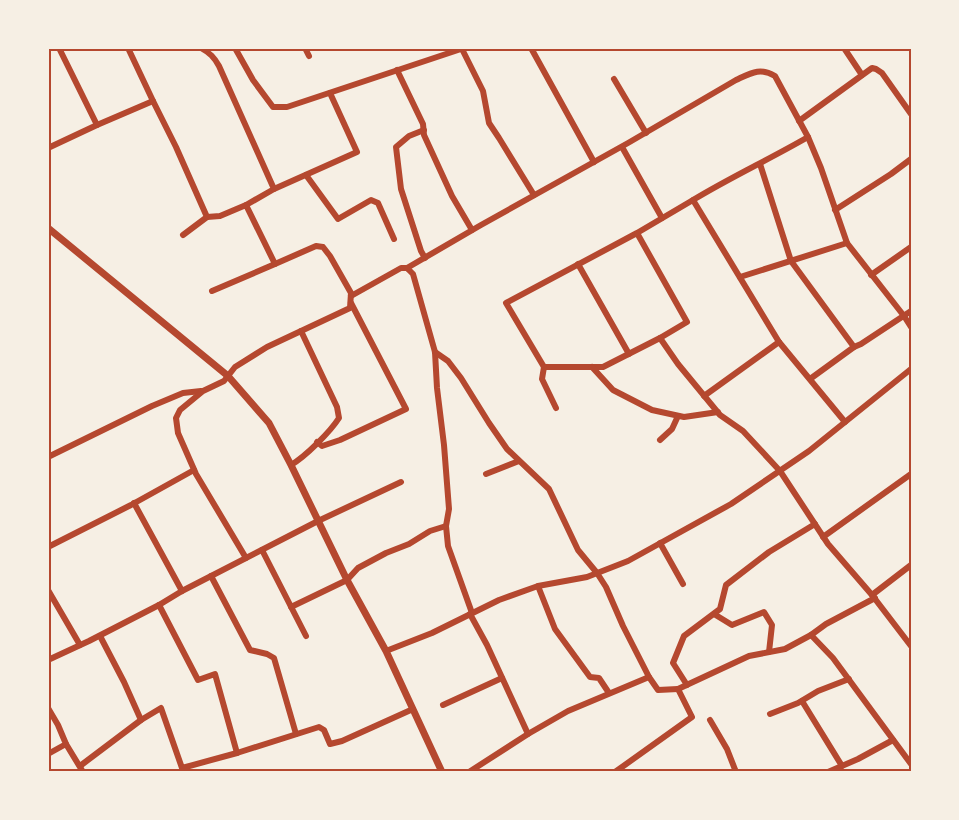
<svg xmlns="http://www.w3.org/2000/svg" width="959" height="820" viewBox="0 0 959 820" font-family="Merriweather,serif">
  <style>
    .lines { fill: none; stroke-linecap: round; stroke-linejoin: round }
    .minor { stroke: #b5482f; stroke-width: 6 }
    .tertiary { stroke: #b5482f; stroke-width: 7 }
    .neatline { fill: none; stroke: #b5482f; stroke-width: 2 }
  </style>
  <rect width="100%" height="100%" fill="#f6efe4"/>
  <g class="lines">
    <g class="minor">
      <path d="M201,48c9,5 13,9 18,18l55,123 -28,16"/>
      <path d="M235,48l18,32 20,27h14l177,-59"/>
      <path d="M305,48l4,8"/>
      <path d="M531,48l63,114"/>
      <path d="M844,48l18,27"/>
      <path d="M462,49l21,42 6,32 10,15 35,57"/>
      <path d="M397,70l26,54 1,11 28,61 20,34"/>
      <path d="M614,79l32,54"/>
      <path d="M153,101l23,46 31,70 -24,18"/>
      <path d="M799,121l73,-53 4,1 6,4 29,41"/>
      <path d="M97,125l56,-24 -25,-53"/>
      <path d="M424,130l-15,6 -13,11 5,42 20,62 4,7"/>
      <path d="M808,137c-38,22 -77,40 -115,63l86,142 66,80"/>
      <path d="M622,147l40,71"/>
      <path d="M48,148l49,-23 -38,-77"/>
      <path d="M760,164l31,97 63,86"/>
      <path d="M306,175l32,44 33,-19 7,3 16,36"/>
      <path d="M274,189l83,-37 -27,-59"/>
      <path d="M835,210l56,-36 20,-15"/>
      <path d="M207,217l13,-1 26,-11 29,59 -63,27"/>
      <path d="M637,233l50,89 -27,16 -57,29h-59l-38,-64 131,-70 56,-33"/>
      <path d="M578,264l51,90"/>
      <path d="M407,268l74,-43 147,-82 108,-63c15,-7 24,-13 39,-4l33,61 13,31 26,75 57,73 7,11"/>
      <path d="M871,275l40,-28"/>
      <path d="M740,277l107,-34"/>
      <path d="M351,296l50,-28h6l6,6 22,78 2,36 7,57 5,64 -3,17 2,20 24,67"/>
      <path d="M660,338l18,26 42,51 23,16 37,40 48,73 44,51 39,51"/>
      <path d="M435,352l13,9 13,17 28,45 18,26 42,40 29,61 19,23 9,14 17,39 26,51 -81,34 -40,23"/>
      <path d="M544,367l-2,12 14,29"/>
      <path d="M592,367l21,23 39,20 32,7 34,-5"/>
      <path d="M810,379l44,-32 7,-3 50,-33"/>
      <path d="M704,396l75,-54"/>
      <path d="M660,440l12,-11 6,-13"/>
      <path d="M317,442l5,4 18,-6 66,-31 -55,-106"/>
      <path d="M48,457l104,-51 31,-13 18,-2"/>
      <path d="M291,465c15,-9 39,-33 48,-47l-2,-11 -36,-76"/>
      <path d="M486,474l33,-13"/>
      <path d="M134,503l48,88"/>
      <path d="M823,537l88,-63"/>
      <path d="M660,543l23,41"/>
      <path d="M48,547l83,-42 63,-35"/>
      <path d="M262,550l44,86"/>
      <path d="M246,558l-50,-84 -18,-41 -2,-15 4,-8 23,-19 21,-10 11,-14 32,-20 83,-39 1,-15 -21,-37 -7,-9 -7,-1 -41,18"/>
      <path d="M211,576l39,74 17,4 7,4 22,76"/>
      <path d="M538,586l17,43 35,48 9,1 10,15"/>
      <path d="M48,590l32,55"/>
      <path d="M872,595l39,-30"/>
      <path d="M159,605l39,75 17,-6 22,79"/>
      <path d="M291,607l56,-27 11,-12 28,-15 23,-9 21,-13 16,-5"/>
      <path d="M714,614l18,11 32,-13 8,13 -3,27"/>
      <path d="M811,635l22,23 78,106"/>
      <path d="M386,651l46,-18 67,-33 39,-14 49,-9 41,-16 103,-57 78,-53 102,-82"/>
      <path d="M48,660l41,-19 70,-36 23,-14 136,-70 83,-39"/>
      <path d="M649,677l9,13 20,-1"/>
      <path d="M687,685l-14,-22 11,-27 36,-27 6,-24 43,-33 46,-28"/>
      <path d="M802,701l40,65"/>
      <path d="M443,705l59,-27"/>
      <path d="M48,708l10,17 8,19 -18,10"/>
      <path d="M770,714l28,-11 20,-12 31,-12"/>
      <path d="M141,720l20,-12 21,60 55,-15 82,-26 5,3 6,14 12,-3 71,-32"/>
      <path d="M710,720l17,29 9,23"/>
      <path d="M66,744l17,28"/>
      <path d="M80,766l61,-46 -17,-38 -24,-46"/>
      <path d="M469,772l59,-38 -41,-89 -17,-31"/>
      <path d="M615,772l77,-55 -14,-28 71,-33 36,-7 26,-14 15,-11 49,-26"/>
      <path d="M828,772l30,-13 35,-19"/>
    </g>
    <path class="tertiary" d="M48,228l180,148 41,47 22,42 56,115 39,71 56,121"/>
  </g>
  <rect width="959" height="820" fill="none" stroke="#f6efe4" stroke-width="99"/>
  <rect x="50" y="50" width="860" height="720" class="neatline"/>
</svg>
